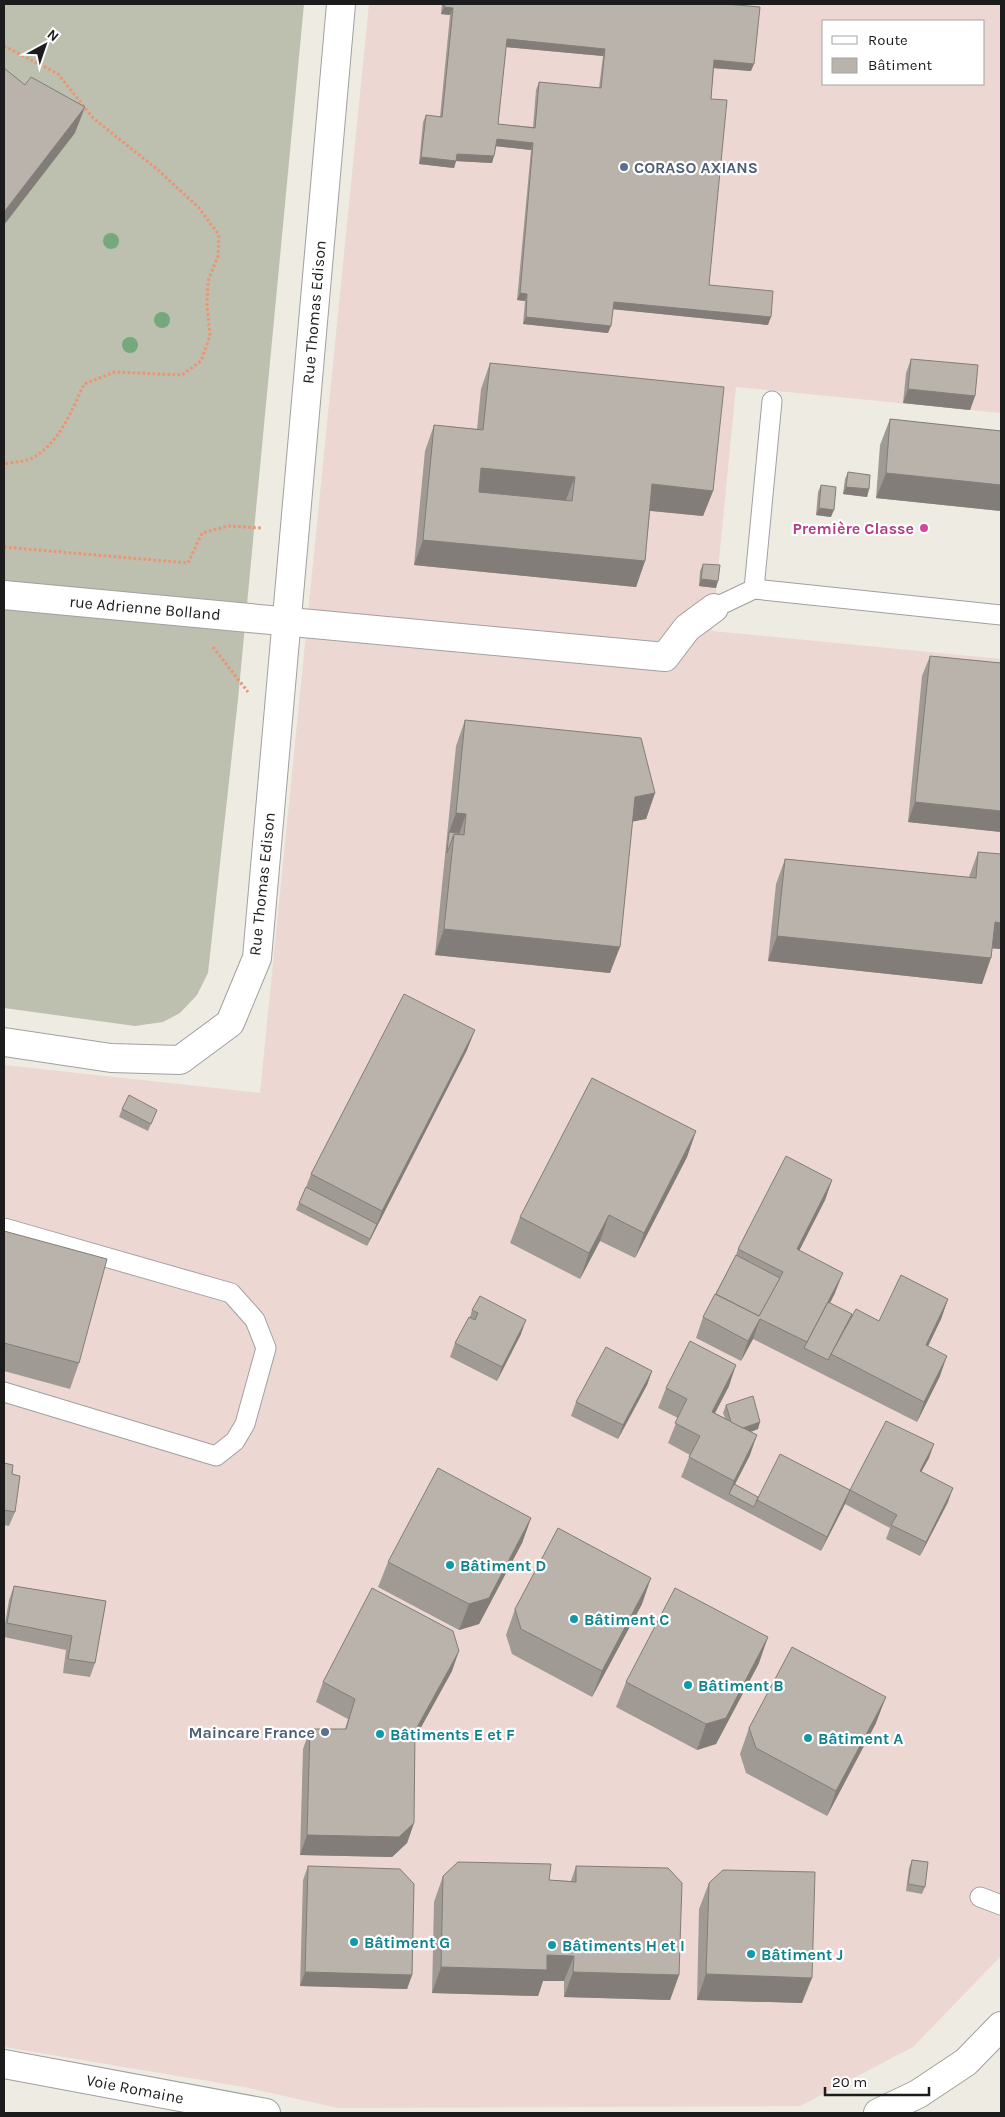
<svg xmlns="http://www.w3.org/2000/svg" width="1005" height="2117" viewBox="0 0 1005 2117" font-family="Karla,sans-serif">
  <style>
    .commercial { fill: #edd7d2; fill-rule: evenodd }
    .construction { fill: #bdc0ae }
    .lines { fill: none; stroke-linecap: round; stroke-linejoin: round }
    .service-casing { stroke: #a0a0a0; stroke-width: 21 }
    .minor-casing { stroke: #a0a0a0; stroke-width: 30 }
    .path { stroke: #f09170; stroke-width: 3; stroke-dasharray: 2.5 2.5; stroke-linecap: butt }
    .service { stroke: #fff; stroke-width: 19 }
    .minor { stroke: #fff; stroke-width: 28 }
    .tree { fill: #75a87c }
    .wall { fill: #9f9a94; fill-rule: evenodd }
    .shaded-wall { fill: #827d78 }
    .building { fill: #b9b3ac; stroke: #827d78; fill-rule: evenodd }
    .service-dot { fill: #5c6f8a; stroke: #fff; stroke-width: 2 }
    .hotel-dot { fill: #d1479c; stroke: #fff; stroke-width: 2 }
    .culture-dot { fill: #0f9aa8; stroke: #fff; stroke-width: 2 }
    .labels { text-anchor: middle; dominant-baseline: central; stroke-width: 4.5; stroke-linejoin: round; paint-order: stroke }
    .service-label { font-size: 16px; font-weight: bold; fill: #4e5e75; stroke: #fff; text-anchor: start }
    .street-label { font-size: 16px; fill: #1c1c1c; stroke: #fff }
    .hotel-label { font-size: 16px; font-weight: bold; fill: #b23c85; stroke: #fff; text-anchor: end }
    .culture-label { font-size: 16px; font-weight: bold; fill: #0d838f; stroke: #fff; text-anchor: start }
  </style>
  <rect width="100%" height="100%" fill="#edebe2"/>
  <path class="commercial" d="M369,4h632v409l-265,-26 -24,244 289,28v1297l-88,91 -113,59 -462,2 -94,-21 -240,-40v-982l256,28zM824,21h160v63h-160z"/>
  <path class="construction" d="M4,4h300l-66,695 -30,274 -11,22 -17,18 -17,9 -28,4 -131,-18z"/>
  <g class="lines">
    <defs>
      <g id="service">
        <path d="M754,589l18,-188"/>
        <path d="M714,608l40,-19 247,26"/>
        <path d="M4,1228l227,65 24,27 11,28 -21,76 -10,17 -19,15 -212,-64"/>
        <path d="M980,1897l21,8"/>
      </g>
      <g id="minor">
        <path d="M4,595l661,62 22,-29 27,-20"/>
        <path d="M4,1042l107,16 69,2 50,-37 27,-65 84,-954"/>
        <path d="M4,2064l262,49"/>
        <path d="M878,2113l40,-19 48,-32 35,-36"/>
      </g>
    </defs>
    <use href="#service" class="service-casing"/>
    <use href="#minor" class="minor-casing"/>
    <g class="path">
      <path d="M4,46l54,28 35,44 65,52 40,37 21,28 -1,21 -10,25 -1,23 3,32 -9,25 -19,14 -67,-3 -31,12c-12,26 -24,58 -50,73 -8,5 -21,5 -30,7"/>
      <path d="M4,547l184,16 14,-30 26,-7 34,2"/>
      <path d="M213,647l35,45"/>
    </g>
    <use href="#service" class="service"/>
    <use href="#minor" class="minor"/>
  </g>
  <g class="tree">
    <circle cx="111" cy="241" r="8"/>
    <circle cx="162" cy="320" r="8"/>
    <circle cx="130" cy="345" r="8"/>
  </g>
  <g class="wall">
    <path d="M442,4h284l25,67 -37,-3 -3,31 -2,186 59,40 -155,-16 -5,24 -85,-9 2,-23 -8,-1 14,-150 -35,-4 -4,17 -36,-2 -2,7 -35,-4 4,-42 3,-7 14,2 10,-102 -9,-1zM506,47l97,9 -4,32 -60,-6 -3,8 -3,37 -35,-3z"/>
    <path d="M911,359l64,37 -5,14 -67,-7 3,-30z"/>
    <path d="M490,363l223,128 -10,25 -53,-5 -5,50 -9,26 -222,-22 11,-114 9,-26 43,4 4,-40z"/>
    <path d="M890,419l111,12v80l-125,-13 4,-53z"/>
    <path d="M848,472l21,17 -2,8 -24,-3 2,-15z"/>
    <path d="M821,485l10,32 -15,-2 2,-23z"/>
    <path d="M703,564l13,24 -17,-2 1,-15z"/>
    <path d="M930,656l71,7v169l-93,-10 14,-146z"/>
    <path d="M465,720l190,73 -9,26 -14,2 -22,152 -175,-18 21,-209z"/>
    <path d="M978,852l23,97 -9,-1 -10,36 -214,-23 8,-77 9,-25 184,18z"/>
    <path d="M467,1050l-100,196 -71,-36 10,-23 5,-13z"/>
    <path d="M122,1109l35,1 -9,21 -29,-14z"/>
    <path d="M696,1131l-9,26 -52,101 -35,-17 -20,38 -70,-36 10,-26z"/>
    <path d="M832,1180l-7,20 -26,50 36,43 -5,10 22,11 27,7 69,-22 -7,20 -13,27 12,30 -23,46 -164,-83 -12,22 -45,-23 7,-21 33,-62 2,-6z"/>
    <path d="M4,1231l75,132 -9,26 -66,-18z"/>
    <path d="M472,1310l49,24 -24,47 -47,-24 5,-14 15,-26z"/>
    <path d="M652,1371l-5,14 -29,54 -47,-23 5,-14z"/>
    <path d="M729,1386l-14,27 10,5 -2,-5 3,-8 32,24 -7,3 -1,23 -15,29 23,13 92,-7 79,-32 -8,14 27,30 -28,54 -34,-17 4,-11 -45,-24 -24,47 -140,-74 9,-22 -22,-12 10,-25 -20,-10 8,-20z"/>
    <path d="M4,1463l8,11 3,38 -6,14 -5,-1z"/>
    <path d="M531,1518l-9,25 -43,81 -20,6 -81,-43 10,-25z"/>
    <path d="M14,1586l92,15 -11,62 -5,14 -27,-4 3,-23 -62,-13v-8l5,-29z"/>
    <path d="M642,1604l-50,93 -80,-43 -6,-19 9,-26z"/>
    <path d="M759,1663l-43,81 -19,6 -81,-43 10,-25z"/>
    <path d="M452,1671l-37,67 -1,85 -7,20 -15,14 -92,-2 3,-106 7,-20h35l3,-10 -32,-17 7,-20z"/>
    <path d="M876,1723l-49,93 -81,-43 -6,-19 9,-26z"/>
    <path d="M912,1860l13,27 -3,7 -16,-3 3,-23z"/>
    <path d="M308,1866l104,109 -5,14 -107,-3 3,-106z"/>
    <path d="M576,1866l103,109 -9,25 -106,-3v-16h-21l-5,15 -106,-3 2,-91 9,-26 128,5z"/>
    <path d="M709,1883l93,120 -105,-3 2,-91z"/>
  </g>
  <g class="shaded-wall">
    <path d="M444,7l9,1 -3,7 -9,-1z"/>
    <path d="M507,39l98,10 -2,7 -99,-9z"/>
    <path d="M714,60l40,4 -3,7 -39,-3z"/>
    <path d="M85,107l-10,26 -71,92v-13z"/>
    <path d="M497,139l36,4 -2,7 -37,-4z"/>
    <path d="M457,154l37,2 -2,7 -37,-2z"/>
    <path d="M421,157l35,4 -2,7 -35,-4z"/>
    <path d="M520,293l7,1 -2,7 -8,-1z"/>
    <path d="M614,302l157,15 -3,8 -157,-16z"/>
    <path d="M526,317l85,9 -3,7 -85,-9z"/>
    <path d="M908,389l67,7 -5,14 -67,-7z"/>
    <path d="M481,468l94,9 -10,25 -94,-8z"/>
    <path d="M886,473l115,12v26l-125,-13z"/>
    <path d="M652,484l61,7 -10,25 -60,-6z"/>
    <path d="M846,487l23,2 -2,8 -24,-3z"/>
    <path d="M819,508l15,2 -3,7 -15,-2z"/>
    <path d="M423,540l222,21 -9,26 -222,-22z"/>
    <path d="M701,579l17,2 -2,7 -17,-2z"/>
    <path d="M655,793l-9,26 -20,4 9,-26z"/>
    <path d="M915,802l86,9v21l-93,-10z"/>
    <path d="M456,813l10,1 -9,26 -8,-8z"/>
    <path d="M995,922l6,1v26l-15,-1z"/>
    <path d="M444,929l176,18 -10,26 -175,-18z"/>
    <path d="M777,936l214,22 -9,26 -214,-23z"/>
    <path d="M475,1030l-8,20 -100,196 3,-7 7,-15 5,-13z"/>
    <path d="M696,1131l-9,26 -52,101 9,-25z"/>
    <path d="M832,1180l-7,20 -35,69 7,-20z"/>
    <path d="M609,1215l-9,26 -20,38 9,-26z"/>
    <path d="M843,1273l-8,20 -29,56 -2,-1 3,-6z"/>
    <path d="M948,1299l-7,20 -22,46 7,-20z"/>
    <path d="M760,1319l-7,20 -12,22 7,-20z"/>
    <path d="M526,1320l-5,14 -24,47 5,-14z"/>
    <path d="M947,1356l-7,20 -23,46 7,-20z"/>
    <path d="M736,1365l-7,21 -24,46 7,-20z"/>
    <path d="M652,1371l-5,14 -29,54 5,-14z"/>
    <path d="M760,1422l-2,7 -26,9 2,-7z"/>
    <path d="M757,1435l-7,20 -20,39h-1l5,-13z"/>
    <path d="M934,1444l-5,14 -15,27 6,-14z"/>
    <path d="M953,1488l-5,14 -28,54 6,-14z"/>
    <path d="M850,1490l-5,14 -24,47 6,-14z"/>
    <path d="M531,1518l-9,25 -43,81 -20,6 10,-26z"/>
    <path d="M651,1578l-9,26 -50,93 10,-26z"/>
    <path d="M768,1637l-9,26 -43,81 -19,6 9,-26z"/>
    <path d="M459,1651l-7,20 -44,80 7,-20z"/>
    <path d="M886,1697l-10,26 -49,93 9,-25z"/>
    <path d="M414,1823l-7,20 -15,14 -92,-2 7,-20z"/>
    <path d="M547,1955l27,1 -10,25h-21l-5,15 -106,-3 9,-26z"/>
    <path d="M305,1972l107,3 -5,14 -107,-3z"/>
    <path d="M573,1972l106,3 -9,25 -106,-3z"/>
    <path d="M706,1974l106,4 -10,25 -105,-3z"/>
  </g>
  <g class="building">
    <path d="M444,4h282l34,3 -6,57 -40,-4 -3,39 16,1 -18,185 64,6 -2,26 -157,-15 -3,24 -85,-9 1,-23 -7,-1 13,-150 -36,-4 -3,17 -37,-2 -1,7 -35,-4 5,-42 16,2 11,-109 -9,-1zM507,39l98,10 -4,39 -62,-6 -4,46 -37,-4z"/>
    <path d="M4,68l21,17 6,-8 54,30 -81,105z"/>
    <path d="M911,359l67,6 -3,31 -67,-7z"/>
    <path d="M490,363l234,24 -11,104 -61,-7 -7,77 -222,-21 11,-115 49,5zM481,468l94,9 -3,24 -93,-9z"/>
    <path d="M890,419l111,12v54l-115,-12z"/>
    <path d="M848,472l22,3 -1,14 -23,-2z"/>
    <path d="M821,485l15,2 -2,23 -15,-2z"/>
    <path d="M703,564l17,1 -2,16 -17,-2z"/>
    <path d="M930,656l71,7v148l-86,-9z"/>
    <path d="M465,720l176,18 14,55 -20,4 -15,150 -176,-18 10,-95 10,1 2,-21 -10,-1z"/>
    <path d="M449,832l10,1v1h-5l-7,19z"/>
    <path d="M978,852l23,2v69l-6,-1 -4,36 -214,-22 8,-77 191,19z"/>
    <path d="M404,994l71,36 -93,181 -71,-37z"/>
    <path d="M592,1078l104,53 -52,102 -35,-18 -20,38 -69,-36z"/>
    <path d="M129,1095l28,15 -6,14 -29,-15z"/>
    <path d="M786,1156l46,24 -35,69 46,24 -36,69 -47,-23 -12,22 -45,-24 12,-23 44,22 24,-44 -45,-23z"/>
    <path d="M306,1187l71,37 -7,15 -71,-36z"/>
    <path d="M4,1231l103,28 -28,104 -75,-20z"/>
    <path d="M736,1255l44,23 -21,38 -43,-22z"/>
    <path d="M901,1275l47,24 -22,46 21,11 -23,46 -93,-48 25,-45 23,12z"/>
    <path d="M480,1296l46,24 -24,47 -47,-24 14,-26 6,3 3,-7 -6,-3z"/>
    <path d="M828,1302l24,12 -21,40 -3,6 -24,-12z"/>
    <path d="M690,1341l46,24 -24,47 45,23 -23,46 -45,-24 11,-21 -25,-13 12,-24 -21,-11z"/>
    <path d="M606,1347l46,24 -29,54 -47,-23z"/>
    <path d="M753,1396l7,26 -17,6 -12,-6 -5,-17z"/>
    <path d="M886,1421l48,23 -14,27 33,17 -27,54 -35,-17 6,-10 -47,-25 -23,47 -70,-37 23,-46 70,36z"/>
    <path d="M4,1463l9,2 -1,9 8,2 -5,36 -11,-2z"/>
    <path d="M438,1468l93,50 -42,80 -20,6 -81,-42z"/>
    <path d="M734,1484l24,13 -4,10 -25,-13z"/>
    <path d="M558,1528l93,50 -49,93 -81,-42 -6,-20z"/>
    <path d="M14,1586l92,15 -11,62 -27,-4 4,-23 -65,-13z"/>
    <path d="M372,1588l81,43 6,20 -44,80 -1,92 -15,14 -92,-2 3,-106h36l9,-30 -32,-17z"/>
    <path d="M675,1588l93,49 -42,81 -20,6 -80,-42z"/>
    <path d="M792,1647l94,50 -50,94 -80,-43 -7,-20z"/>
    <path d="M912,1860l16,2 -3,25 -17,-3z"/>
    <path d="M458,1862l93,2 -2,16 27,2v-16l92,2 14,15 -3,92 -106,-3 1,-16 -27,-1v15l-106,-3 2,-91z"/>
    <path d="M308,1866l92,3 14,15 -2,91 -107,-3z"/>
    <path d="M723,1870l92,2 -3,106 -106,-4 3,-91z"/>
  </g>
  <g class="service-dot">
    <circle cx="624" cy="167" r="5"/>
    <circle cx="325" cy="1732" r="5"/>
  </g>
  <circle class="hotel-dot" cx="924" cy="528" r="5"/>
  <g class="culture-dot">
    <circle cx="450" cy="1565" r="5"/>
    <circle cx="574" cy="1619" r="5"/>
    <circle cx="688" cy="1685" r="5"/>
    <circle cx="380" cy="1734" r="5"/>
    <circle cx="808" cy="1738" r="5"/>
    <circle cx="354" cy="1942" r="5"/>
    <circle cx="552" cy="1945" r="5"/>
    <circle cx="751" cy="1954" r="5"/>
  </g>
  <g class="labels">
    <g class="service-label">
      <text x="634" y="167">CORASO AXIANS</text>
      <text x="315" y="1732" text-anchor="end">Maincare France</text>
    </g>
    <g class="street-label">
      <text transform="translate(314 312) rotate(-85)">Rue Thomas Edison</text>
      <text transform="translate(145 608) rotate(5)">rue Adrienne Bolland</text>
      <text transform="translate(262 884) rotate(-84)">Rue Thomas Edison</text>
      <text transform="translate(135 2089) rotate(11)">Voie Romaine</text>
    </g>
    <g class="hotel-label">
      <text x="914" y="528">Première Classe</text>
    </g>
    <g class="culture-label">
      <text x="460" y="1565">Bâtiment D</text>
      <text x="584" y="1619">Bâtiment C</text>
      <text x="698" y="1685">Bâtiment B</text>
      <text x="390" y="1734">Bâtiments E et F</text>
      <text x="818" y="1738">Bâtiment A</text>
      <text x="364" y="1942">Bâtiment G</text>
      <text x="562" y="1945">Bâtiments H et I</text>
      <text x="761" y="1954">Bâtiment J</text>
    </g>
  </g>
  <rect width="1005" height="2117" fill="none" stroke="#1c1c1c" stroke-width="10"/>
  <rect x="822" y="20" width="162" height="65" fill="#ffffff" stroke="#a4a4a4"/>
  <rect x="832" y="36" width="25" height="8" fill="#ffffff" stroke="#a4a4a4"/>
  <text x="868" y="45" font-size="15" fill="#1c1c1c">Route</text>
  <rect x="832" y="58" width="25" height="15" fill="#b9b3ac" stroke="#a4a4a4"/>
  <text x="868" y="70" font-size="15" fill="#1c1c1c">Bâtiment</text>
  <g transform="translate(45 45) rotate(40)" stroke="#ffffff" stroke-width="4" paint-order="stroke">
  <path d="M0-4L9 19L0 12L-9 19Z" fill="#1c1c1c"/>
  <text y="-8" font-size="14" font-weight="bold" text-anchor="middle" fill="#1c1c1c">N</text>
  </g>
  <path d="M825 2087v8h104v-8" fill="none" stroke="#1c1c1c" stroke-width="2.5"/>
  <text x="832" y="2087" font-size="15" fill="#1c1c1c" stroke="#ffffff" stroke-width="4" paint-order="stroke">20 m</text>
</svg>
